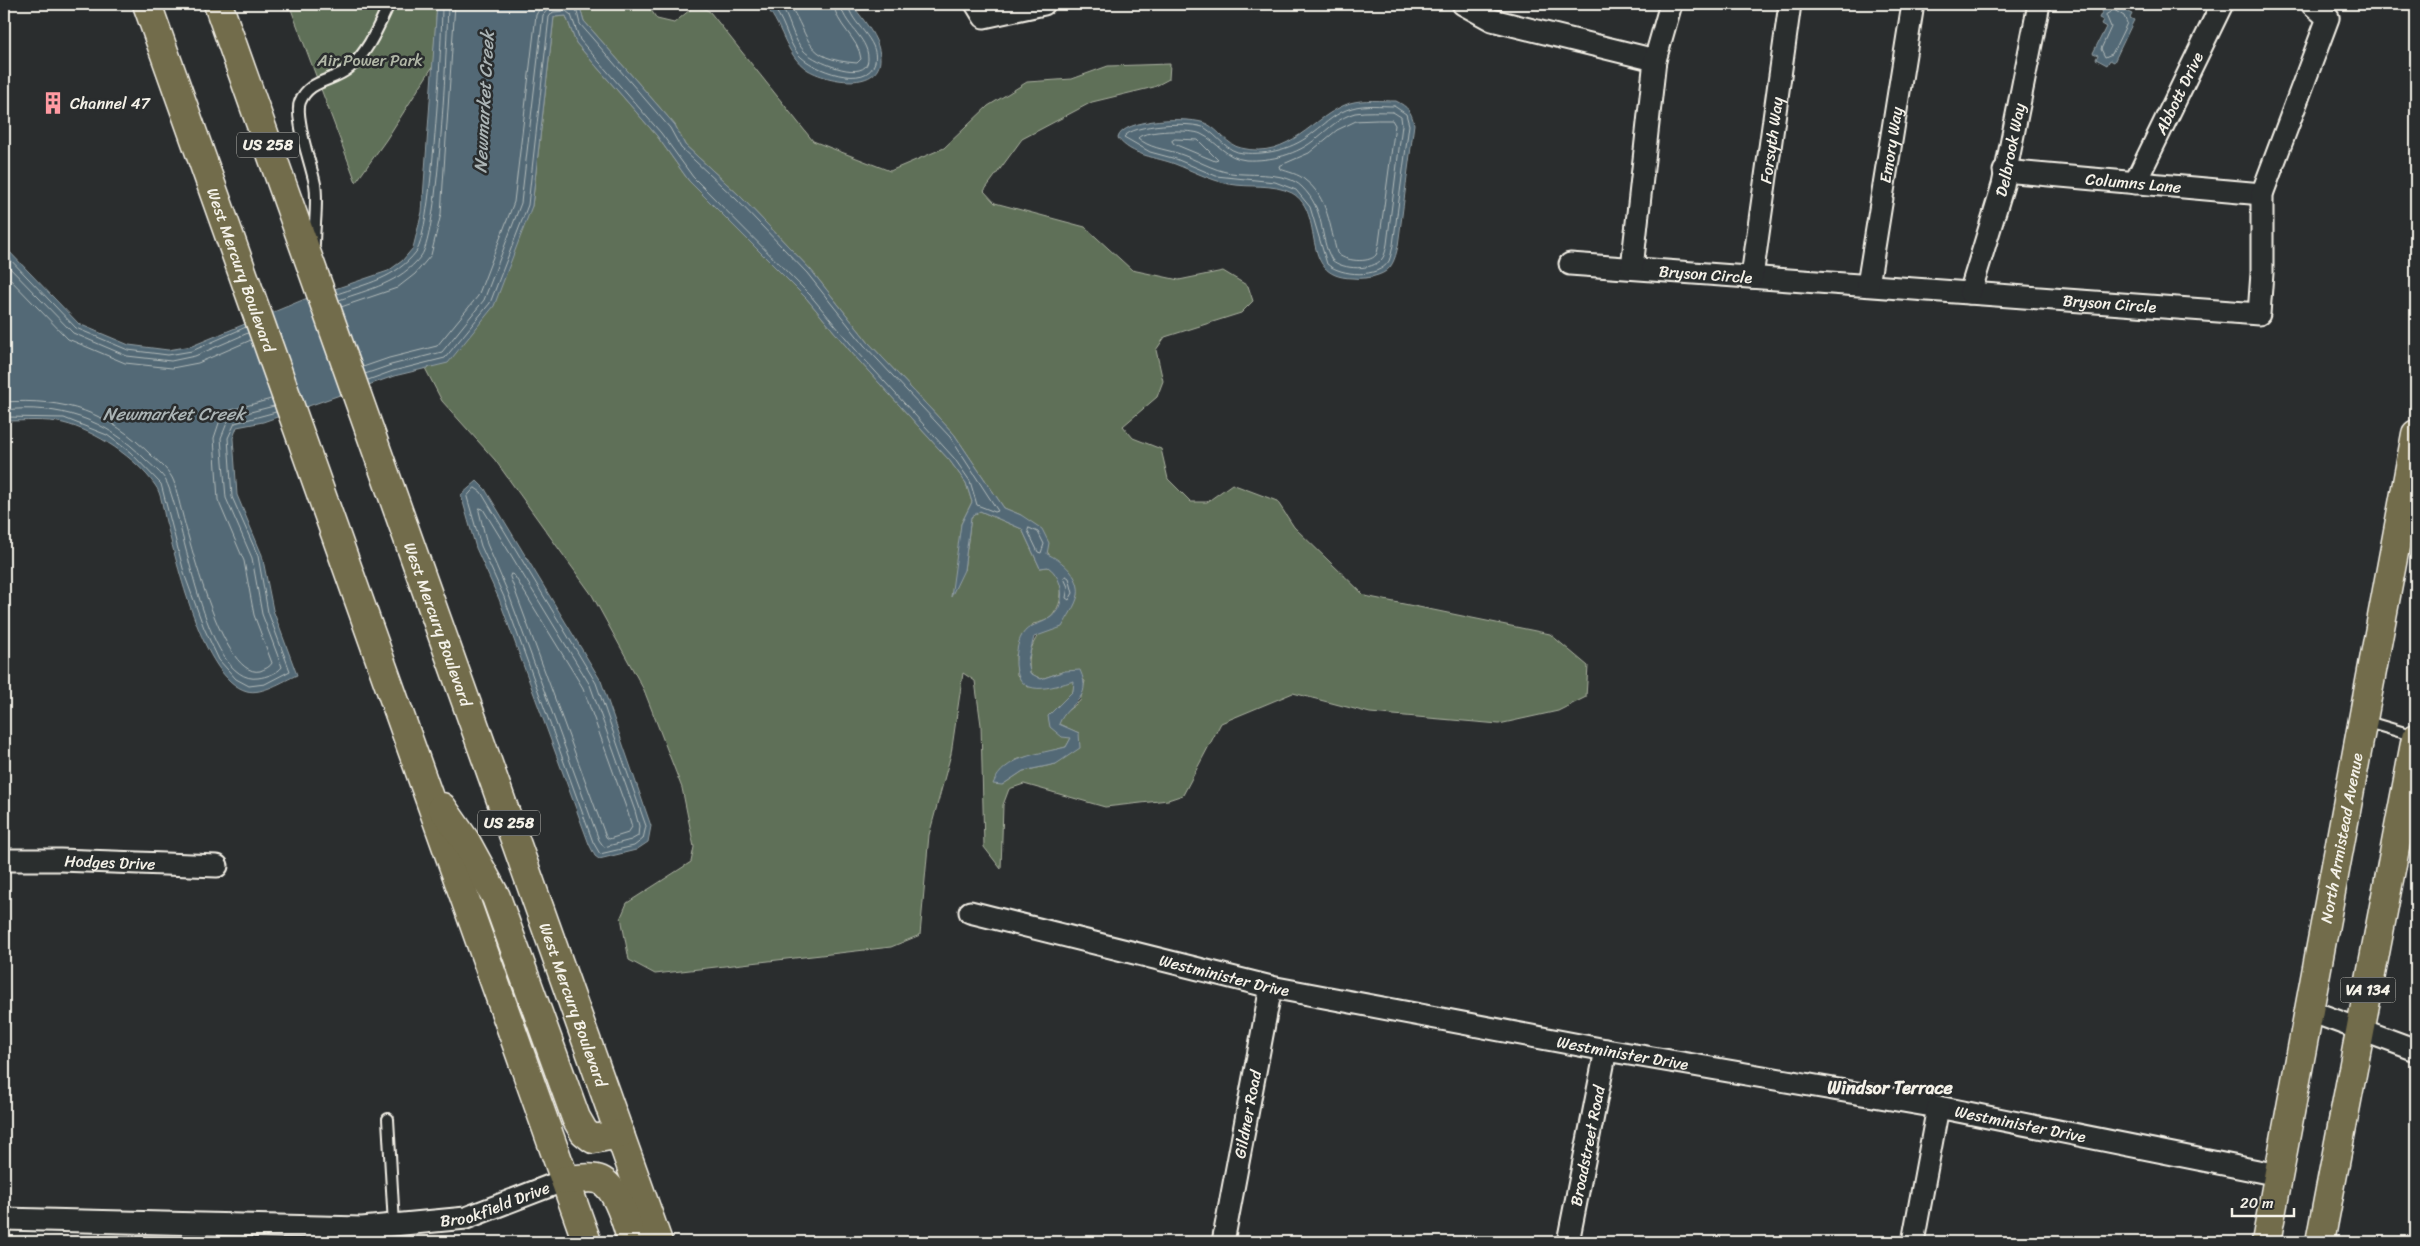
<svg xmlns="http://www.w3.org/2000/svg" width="2420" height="1246" viewBox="0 0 2420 1246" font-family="Sriracha,sans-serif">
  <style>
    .green { fill: #5f7058; stroke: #aab0a0 }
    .water { fill: #526976; stroke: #939fa4 }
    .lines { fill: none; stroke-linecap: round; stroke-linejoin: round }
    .shore { stroke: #b3bbba; stroke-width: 1 }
    .lane-casing { stroke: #f4f1e8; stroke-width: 14 }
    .street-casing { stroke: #f4f1e8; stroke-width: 25 }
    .primary-casing { stroke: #f4f1e8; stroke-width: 31 }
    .lane { stroke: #2a2d2e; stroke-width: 10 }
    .street { stroke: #2a2d2e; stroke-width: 21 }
    .primary { stroke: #726c4b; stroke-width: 28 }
    .labels { text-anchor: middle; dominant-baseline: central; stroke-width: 5; stroke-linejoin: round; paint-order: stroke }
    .shield { fill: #2a2d2e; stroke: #b7b6b0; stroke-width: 1 }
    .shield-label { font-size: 15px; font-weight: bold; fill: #f4f1e8 }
    .park-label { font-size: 16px; fill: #b1b7a7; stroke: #2a2d2e }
    .street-label { font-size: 16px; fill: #f4f1e8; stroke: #2a2d2e }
    .poi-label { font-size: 16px; fill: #f4f1e8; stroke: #2a2d2e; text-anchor: start }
    .water-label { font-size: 18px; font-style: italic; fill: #abb4b5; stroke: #2a2d2e }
    .neighbourhood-label { font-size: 18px; font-weight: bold; fill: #f4f1e8; stroke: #2a2d2e }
  </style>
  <rect width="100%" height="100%" fill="#2a2d2e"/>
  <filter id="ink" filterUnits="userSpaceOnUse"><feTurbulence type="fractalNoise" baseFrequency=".02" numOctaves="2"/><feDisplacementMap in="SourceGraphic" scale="10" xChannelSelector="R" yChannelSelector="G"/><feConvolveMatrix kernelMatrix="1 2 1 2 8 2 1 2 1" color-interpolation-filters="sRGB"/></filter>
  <g filter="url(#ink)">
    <g class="green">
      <path d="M289,4h148l-4,62 -47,74 -30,42z"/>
      <path d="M579,4h68l10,15 17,4 23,-19 13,8 103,129 77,30 54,-23 44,-42 39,-24 45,-3 36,-13 62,-2 -1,15 -15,8 -62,15 -70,37 -38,52 11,12 90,24 47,43 47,10 44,-9 25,15 5,15 -12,12 -76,24 -9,13 7,31 -6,16 -34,29 10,12 28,11 7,30 23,23h16l25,-18 45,17 17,26 71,69 185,38 38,32 -2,31 -28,14 -59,13 -129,-11 -77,-20 -72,30 -38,72 -15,5 -63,7 -81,-23 -15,5 -6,16 -2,64 -17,-22 -3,-122 -6,-44 -12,-8 -12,81 -22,81 -9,100 -29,12 -236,27 -26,-14 -8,-43 6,-14 64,-41 3,-15 -12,-59 -38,-98 -52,-95 -97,-135 -53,-59 -17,-33 23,-6 84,-156 22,-189 12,-1 10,27 81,93 32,45 118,118 44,53 99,109 16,22 6,19 -11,22 3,46 7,-53 9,-6 42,18 18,39 8,-1c17,11 17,35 3,50 -4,4 -13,6 -18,7l-17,31 1,20 11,12 47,-7 -2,11 -25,25 23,22 -5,9 -51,13 -13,25 21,-14 33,-7 23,-31 -21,-9 5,-10 17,-13 5,-20 -20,-10 -24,8 -11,-6c-7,-37 25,-55 48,-78l-57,-80 -17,-7 -50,-74 -86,-92 -57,-72 -71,-74 -55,-51 -10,-20 -91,-104z"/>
    </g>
    <g class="water">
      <path d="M437,4h142l5,17 91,104 10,20 55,51 71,74 57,72 86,92 50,74 17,7 21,14 7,14 -2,11c15,6 34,23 31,41 -2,10 -11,23 -16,32l-28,10 -6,23 2,13 11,6 24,-8 15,-1c14,31 -12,31 -21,54l20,9 1,15 -24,16 -33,7 -21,14 -9,-1c11,-28 46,-30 73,-37l5,-9 -9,-1 -12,-10 -2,-11 25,-25 1,-10c-22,6 -55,19 -58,-16 0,-9 1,-22 6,-30 7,-11 17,-10 26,-16 20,-11 16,-41 0,-52l-8,1 -18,-39 -42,-18 -9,6 -7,53 -13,27 10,-73 11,-22 -6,-19 -16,-22 -99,-109 -44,-53 -118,-118 -32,-45 -81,-93 -10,-27 -12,1 -22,189 -38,100 -46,57 -54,13 -131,46 -26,5 -4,11 4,57 25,60 11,55 24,65c-14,6 -35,20 -50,16 -45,-12 -70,-130 -81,-169 -3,-11 -4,-28 -11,-37 -19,-27 -59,-54 -92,-62 -17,-4 -39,-2 -56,-2l-3,2v-177l75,78 50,21 39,5 24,-4 113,-47 83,-28 14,-10 11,-13 9,-36z"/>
      <path d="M763,4h88c8,9 24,30 27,42 14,46 -46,38 -70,24 -24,-15 -25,-48 -45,-66z"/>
      <path d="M2111,4l21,10 -2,4 4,2 -20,42 -4,-2 -3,5 -11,-6 2,-4 -5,-2 13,-26 -5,-3 2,-4 -4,-2 6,-12 4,2z"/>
      <path d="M1396,101c12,6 15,10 18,23l-16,122c-3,13 -6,25 -20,29 -8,3 -18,4 -26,3 -55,-1 -25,-65 -60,-85 -20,-10 -42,-5 -63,-9 -19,-4 -36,-13 -54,-20 -18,-7 -44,-8 -57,-26 4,-20 74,-22 89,-14 12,6 20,21 34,24 49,12 71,-32 109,-45 13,-4 32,-2 46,-2z"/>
      <path d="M477,481l8,8 116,192 50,145 -3,16 -12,8 -37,9 -4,-3 -6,-12 -90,-245 -23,-51 -15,-53z"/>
    </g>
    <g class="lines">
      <g class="shore">
        <path d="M770,4c15,14 16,35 28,50 13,16 70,37 77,8 5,-23 -25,-38 -27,-58"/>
        <path d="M780,4c10,14 12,34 24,47 10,11 65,34 64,7 0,-21 -26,-34 -27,-54"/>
        <path d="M789,4c24,37 14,55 68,59l4,-4c-2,-21 -26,-34 -27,-55"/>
        <path d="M2114,10l10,6 3,7 -15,31 -7,3 -4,-8 10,-22 -5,-12z"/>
        <path d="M1394,106l12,8 3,11 -16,120c-1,5 -2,11 -4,16 -11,18 -48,15 -62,3l-17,-57 -14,-17 -21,-8 -59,-6 -40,-17 -26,-7 -26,-15c8,-13 68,-16 81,-9 13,8 22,24 38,25 25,2 51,-4 71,-21 12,-9 23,-20 38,-24 13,-4 29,-2 42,-2z"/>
        <path d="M1393,112l8,5 1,8 -15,119c-1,5 -2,11 -5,15 -10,12 -39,11 -50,1 -14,-24 -5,-48 -30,-73 -16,-16 -50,-11 -71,-14 -19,-3 -35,-14 -54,-20 -13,-4 -28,-5 -39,-15 6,-8 54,-9 63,-4 17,8 24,24 45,26 25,1 51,-5 71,-22 11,-9 23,-21 38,-25 11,-2 26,-1 38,-1z"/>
        <path d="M1378,120h14l3,5 -16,118c-1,3 -1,9 -3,12 -7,9 -33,6 -39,-2 -7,-25 -9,-56 -32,-73 -6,-6 -17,-8 -25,-11l-1,-3 30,-13 28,-23 19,-9z"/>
        <path d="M1175,139l23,1 20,20 -3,1 -41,-17 -2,-3z"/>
        <path d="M4,253l72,75 52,22 40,5 24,-4 54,-24"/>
        <path d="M4,262l69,71 54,23 44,5 24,-5 53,-23"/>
        <path d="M4,273l64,66 57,24 47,5 26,-5 53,-23"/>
        <path d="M337,294c29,-10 59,-16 79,-42 16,-21 26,-212 26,-248"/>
        <path d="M339,300c31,-11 61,-17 82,-44 18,-23 26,-214 27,-252"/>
        <path d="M341,307l56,-19 18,-14 16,-19 10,-41 14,-210"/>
        <path d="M363,367l26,-9 48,-12 41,-50 36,-94 22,-187 6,-11"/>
        <path d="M365,374l26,-9 51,-13 42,-52 37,-97 22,-188 7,-8 18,-3"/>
        <path d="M368,380l25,-9 52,-13 45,-55 38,-98 21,-188 4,-5 13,-1 5,4 9,25 81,93 32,44 117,118 45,54 99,109 16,23 7,24 18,7 3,-1 -48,-74 -86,-92 -57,-72 -71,-74 -55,-51 -11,-20 -90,-104 -5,-20"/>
        <path d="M4,402c61,-4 105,10 148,54 8,7 18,15 22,26 9,31 45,198 86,189 5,-2 10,-4 12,-8l-18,-48 -10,-54 -26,-61 -4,-62 6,-18 8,-9 43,-12"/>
        <path d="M4,410c55,-6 102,9 141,49 7,7 17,14 21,22 18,35 38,205 92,197 8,-1 20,-5 24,-11l-20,-53 -10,-56 -26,-60 -5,-60 6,-15 4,-6 43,-11"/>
        <path d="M4,417l60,1 43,17 23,17 31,32 24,92 19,52 15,32 17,19 13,7 16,-2 25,-13 -22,-59 -10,-56 -26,-59 -4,-59 7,-15 41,-11"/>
        <path d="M475,488l6,4 115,191 50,143 -3,13 -9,7 -34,8 -7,-12 -89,-245 -23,-51 -14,-49z"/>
        <path d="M480,508l3,1 107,176 45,126 4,15 -1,10 -7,4 -27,7 -5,-7 -90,-245 -22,-51 -8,-33z"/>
        <path d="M1029,528l9,4 6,12 -3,9 -3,-1 -10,-21z"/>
        <path d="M511,574l3,1 69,113 45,125 4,14 -4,6 -19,6 -3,-2 -96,-260z"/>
        <path d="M1066,576l3,2 4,15 -4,7 -3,-2 2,-11 -4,-9z"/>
      </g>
      <defs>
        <g id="lane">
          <path d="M314,245c0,-19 4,-42 1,-61 -4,-19 -11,-37 -14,-56 -1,-7 -4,-19 -1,-26 9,-23 33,-20 49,-34 19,-15 30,-43 40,-64"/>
          <path d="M2364,721l51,15"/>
          <path d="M388,1119l6,106"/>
        </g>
        <g id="street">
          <path d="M976,4l8,13 60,-13"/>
          <path d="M1463,4l29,16 163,40"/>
          <path id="s1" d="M2004,171l258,23"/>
          <path id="s2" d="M2135,183l87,-179"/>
          <path id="s3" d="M1570,264l689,50 3,-41v-79l66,-176 -16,-14"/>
          <path d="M1632,268l23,-208 16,-56"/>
          <path id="s4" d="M1752,277l38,-273"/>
          <path id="s5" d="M1868,285l45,-281"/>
          <path id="s6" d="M1970,293l33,-108 36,-181"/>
          <path id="s7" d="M4,860h56l157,6"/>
          <path id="s8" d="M970,912l301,75 335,63 332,57 340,68"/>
          <path d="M2310,1011l106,39"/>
          <path id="s9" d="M4,1219l358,9 104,-10 99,-38"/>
          <path id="s10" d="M1223,1242l48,-255"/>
          <path id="s11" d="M1568,1242l38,-192"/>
          <path d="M1913,1242l25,-135"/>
        </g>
        <g id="primary">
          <path id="s12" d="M147,4l440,1238"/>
          <path id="s13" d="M218,4l440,1238"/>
          <path d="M442,807l23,33 31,57 80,221 8,14 9,7 27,-5"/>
          <path d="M565,1180c10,0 26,-4 35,0 18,8 27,45 32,62"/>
          <path id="s14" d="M2266,1242l150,-808"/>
          <path d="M2320,1242l96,-504"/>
        </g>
      </defs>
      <use href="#lane" class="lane-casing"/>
      <use href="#street" class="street-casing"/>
      <use href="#primary" class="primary-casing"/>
      <use href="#lane" class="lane"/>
      <use href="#street" class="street"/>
      <use href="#primary" class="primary"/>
    </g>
  </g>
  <defs>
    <symbol id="building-bare" viewBox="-9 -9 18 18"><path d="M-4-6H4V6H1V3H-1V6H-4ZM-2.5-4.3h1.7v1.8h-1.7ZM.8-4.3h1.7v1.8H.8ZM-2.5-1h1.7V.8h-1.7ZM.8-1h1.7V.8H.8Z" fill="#ff9aa2" stroke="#2a2d2e" stroke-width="2.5" paint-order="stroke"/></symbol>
  </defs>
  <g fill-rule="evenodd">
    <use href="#building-bare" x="37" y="87" width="32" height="32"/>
  </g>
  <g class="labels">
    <g class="shield">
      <rect x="237" y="132.5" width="62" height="25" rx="4"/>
      <rect x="478" y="810.5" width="62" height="25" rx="4"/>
      <rect x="2340.5" y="977.5" width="55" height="25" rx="4"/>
    </g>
    <g class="shield-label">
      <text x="268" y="145">US 258</text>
      <text x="509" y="823">US 258</text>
      <text x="2368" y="990">VA 134</text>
    </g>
    <g class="park-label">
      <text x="370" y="60">Air Power Park</text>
    </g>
    <g class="street-label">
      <text stroke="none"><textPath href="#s2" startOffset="100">Abbott Drive</textPath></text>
      <text stroke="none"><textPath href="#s4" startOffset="138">Forsyth Way</textPath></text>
      <text stroke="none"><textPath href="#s5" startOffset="142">Emory Way</textPath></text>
      <text stroke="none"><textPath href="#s6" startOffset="149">Delbrook Way</textPath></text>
      <text stroke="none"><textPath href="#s1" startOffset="130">Columns Lane</textPath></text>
      <text stroke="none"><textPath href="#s12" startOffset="282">West Mercury Boulevard</textPath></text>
      <text stroke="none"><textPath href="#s3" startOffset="136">Bryson Circle</textPath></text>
      <text stroke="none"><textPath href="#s3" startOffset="541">Bryson Circle</textPath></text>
      <text stroke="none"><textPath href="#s13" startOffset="658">West Mercury Boulevard</textPath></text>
      <text stroke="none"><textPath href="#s14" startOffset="411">North Armistead Avenue</textPath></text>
      <text stroke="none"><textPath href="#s7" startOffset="106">Hodges Drive</textPath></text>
      <text stroke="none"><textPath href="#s8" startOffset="262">Westminister Drive</textPath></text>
      <text stroke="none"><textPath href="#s13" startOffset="1062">West Mercury Boulevard</textPath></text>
      <text stroke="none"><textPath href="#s8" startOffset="668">Westminister Drive</textPath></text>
      <text stroke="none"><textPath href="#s10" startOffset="130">Gildner Road</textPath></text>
      <text stroke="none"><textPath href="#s8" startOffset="1072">Westminister Drive</textPath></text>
      <text stroke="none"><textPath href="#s11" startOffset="98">Broadstreet Road</textPath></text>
      <text stroke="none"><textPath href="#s9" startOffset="494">Brookfield Drive</textPath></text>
    </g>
    <g class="poi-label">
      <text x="70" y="103">Channel 47</text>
    </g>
    <g class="water-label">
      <text transform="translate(484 102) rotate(-87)">Newmarket Creek</text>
      <text x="174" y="414">Newmarket Creek</text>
    </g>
    <g class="neighbourhood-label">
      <text x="1890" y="1088">Windsor Terrace</text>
    </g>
  </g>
  <rect width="2420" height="1246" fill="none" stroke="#2a2d2e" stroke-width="20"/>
  <rect x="10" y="10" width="2400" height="1226" fill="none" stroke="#f4f1e8" stroke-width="2" filter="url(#ink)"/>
  <path d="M2232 1208v8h62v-8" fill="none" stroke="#f4f1e8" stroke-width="2.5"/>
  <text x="2240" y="1208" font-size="15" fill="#f4f1e8" stroke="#2a2d2e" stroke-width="4" paint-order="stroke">20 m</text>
</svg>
